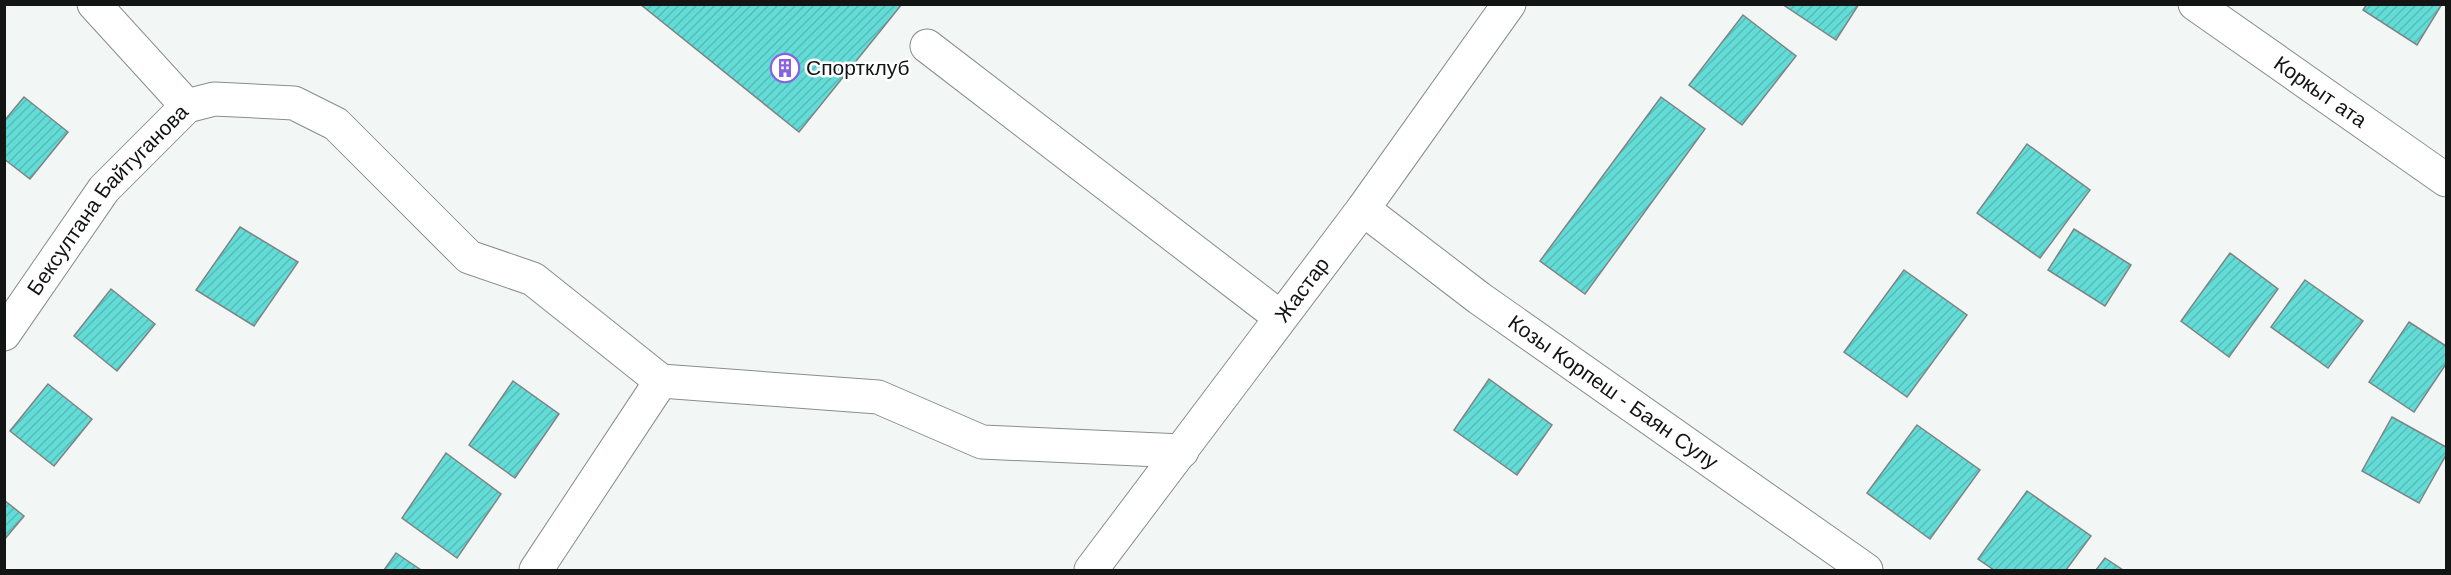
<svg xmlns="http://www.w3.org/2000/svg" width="2451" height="575" font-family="Arial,sans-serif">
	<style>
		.building { fill: url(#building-hatch); stroke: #7f8383; stroke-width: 1.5 }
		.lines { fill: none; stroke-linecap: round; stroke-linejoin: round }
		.minor-casing { stroke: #898d8b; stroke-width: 35 }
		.minor { stroke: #fff; stroke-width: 33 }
		.labels { text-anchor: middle; stroke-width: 5; stroke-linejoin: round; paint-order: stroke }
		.poi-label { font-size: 21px; fill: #131514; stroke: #fff; text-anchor: start }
		.street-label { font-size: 21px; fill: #131514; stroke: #fff }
	</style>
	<defs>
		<pattern id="building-hatch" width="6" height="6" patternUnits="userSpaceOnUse" patternTransform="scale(1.5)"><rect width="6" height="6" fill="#63dcd7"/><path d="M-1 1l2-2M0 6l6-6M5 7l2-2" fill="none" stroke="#55bcb8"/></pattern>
	</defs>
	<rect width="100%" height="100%" fill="#f2f7f5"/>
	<g class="building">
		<polygon points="640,4 902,4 799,132"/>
		<polygon points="1782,4 1859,4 1836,40"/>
		<polygon points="2367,4 2442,4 2417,45 2363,10"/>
		<polygon points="1743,15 1796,56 1742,125 1689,85"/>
		<polygon points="24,97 68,132 30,179 4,159 4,121"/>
		<polygon points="1661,97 1705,129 1585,294 1540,261"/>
		<polygon points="2027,144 2090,190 2040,258 1977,213"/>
		<polygon points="240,227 298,262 254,326 196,290"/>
		<polygon points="2074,229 2131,265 2105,306 2048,270"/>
		<polygon points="2230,253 2278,289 2229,357 2181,321"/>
		<polygon points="1904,270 1967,315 1907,397 1844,352"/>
		<polygon points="2305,280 2363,321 2328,368 2271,327"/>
		<polygon points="111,289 155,324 117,371 74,336"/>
		<polygon points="2409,322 2446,346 2446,364 2414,412 2369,382"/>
		<polygon points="1489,379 1552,425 1517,475 1454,430"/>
		<polygon points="513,381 559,414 515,478 469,445"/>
		<polygon points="48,384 92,419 54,466 10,431"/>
		<polygon points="2392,417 2446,447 2446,455 2419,503 2362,471"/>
		<polygon points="1917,425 1980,470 1930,539 1867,493"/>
		<polygon points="446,453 501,494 457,558 402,518"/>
		<polygon points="2027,491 2091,536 2066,570 1994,570 1978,559"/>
		<polygon points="4,500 24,516 4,540"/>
		<polygon points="396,553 421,570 384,570"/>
		<polygon points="2105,558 2123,570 2096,570"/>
	</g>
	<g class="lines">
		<g class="minor-casing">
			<g id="minor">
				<polyline points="94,4 187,106"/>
				<path id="s1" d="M2195 4 2446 180"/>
				<polyline points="927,46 1280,317"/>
				<path id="s2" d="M1363 209 1479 298 1866 570"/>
				<path id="s3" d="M4 334 104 189 187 106 214 99 294 103 336 124 469 257 533 279 661 381"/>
				<polyline points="661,381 878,397 982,442 1182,451"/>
				<polyline points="536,570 661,381"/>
				<path id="s4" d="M1091 570 1363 209 1509 4"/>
			</g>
		</g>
		<use href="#minor" class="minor"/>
	</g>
	<defs>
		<g id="building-ring" transform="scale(1.5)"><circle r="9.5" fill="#fff" stroke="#8664df" stroke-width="1.5"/><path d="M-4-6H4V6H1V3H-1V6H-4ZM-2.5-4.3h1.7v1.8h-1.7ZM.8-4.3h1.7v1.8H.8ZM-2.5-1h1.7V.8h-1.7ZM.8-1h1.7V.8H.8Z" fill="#8664df"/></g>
	</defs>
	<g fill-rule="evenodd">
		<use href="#building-ring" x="785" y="68"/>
	</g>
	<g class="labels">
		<g class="poi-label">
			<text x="806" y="75">Спортклуб</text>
		</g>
		<g class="street-label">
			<text dy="7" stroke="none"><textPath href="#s1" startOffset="153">Коркыт ата</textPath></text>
			<text dy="7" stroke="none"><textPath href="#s3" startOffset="170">Бексултана Байтуганова</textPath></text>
			<text dy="7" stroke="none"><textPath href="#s4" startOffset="351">Жастар</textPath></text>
			<text dy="7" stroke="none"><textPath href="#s2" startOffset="310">Козы Корпеш - Баян Сулу</textPath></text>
		</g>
	</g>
	<rect width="2451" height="575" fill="none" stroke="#131514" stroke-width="12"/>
</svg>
